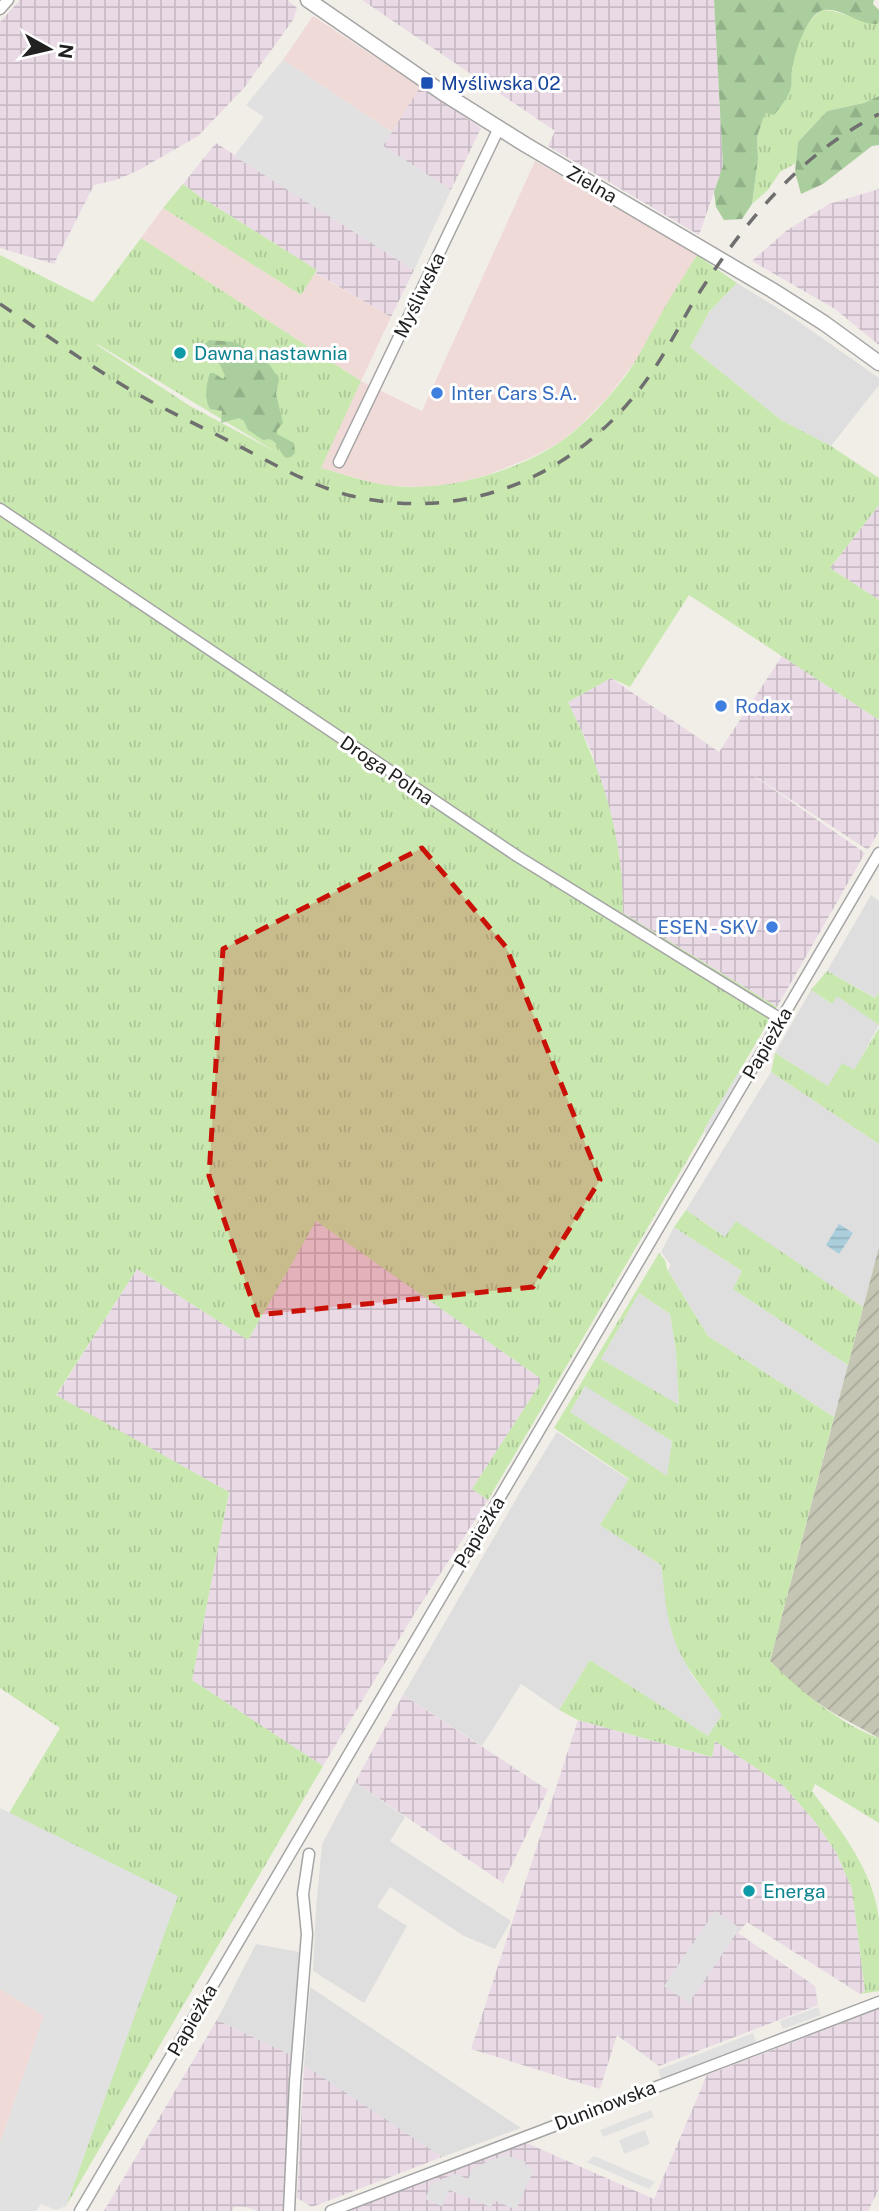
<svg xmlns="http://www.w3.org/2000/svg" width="879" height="2211" font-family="'Public Sans',sans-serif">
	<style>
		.residential { fill: #dfdede }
		.commercial { fill: #f0dad8 }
		.industrial { fill: url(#industrial-grid) }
		.construction { fill: url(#construction-furrows) }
		.grass { fill: url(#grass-tufts); fill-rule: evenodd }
		.forest { fill: url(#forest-firs) }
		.parking { fill: #e1e1e1 }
		.water { fill: url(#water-rules) }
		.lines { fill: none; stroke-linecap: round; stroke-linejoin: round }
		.minor-casing { stroke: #a5a5a5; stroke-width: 13 }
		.tertiary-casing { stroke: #a5a5a5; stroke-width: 17 }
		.minor { stroke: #fff; stroke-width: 10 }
		.tertiary { stroke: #fff; stroke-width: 14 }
		.rail { stroke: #6f6f6f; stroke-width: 3.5; stroke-dasharray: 14 14; stroke-linecap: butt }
		.marked { fill: #ca1107; fill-opacity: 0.2; stroke: #ca1107; stroke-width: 5; stroke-dasharray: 14 9; stroke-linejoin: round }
		.transit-dot { fill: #1a4fb4; stroke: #fff; stroke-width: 2.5 }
		.culture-dot { fill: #0f9aa8; stroke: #fff; stroke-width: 2.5 }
		.shop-dot { fill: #3f7fe0; stroke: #fff; stroke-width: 2.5 }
		.labels { text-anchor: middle; stroke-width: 6; stroke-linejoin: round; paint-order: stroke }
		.transit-label { font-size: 19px; fill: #164399; stroke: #fff; text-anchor: start }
		.street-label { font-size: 19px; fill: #212121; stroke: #fff }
		.culture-label { font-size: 19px; fill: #0d838f; stroke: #fff; text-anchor: start }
		.shop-label { font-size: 19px; fill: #366cbe; stroke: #fff; text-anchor: start }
	</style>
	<defs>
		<pattern id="industrial-grid" width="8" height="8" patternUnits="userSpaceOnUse" patternTransform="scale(1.75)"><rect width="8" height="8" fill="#e9dae6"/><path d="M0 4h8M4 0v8" fill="none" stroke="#c8bbc5"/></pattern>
		<pattern id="construction-furrows" width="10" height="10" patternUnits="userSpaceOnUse" patternTransform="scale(1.75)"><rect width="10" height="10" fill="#c4c5b3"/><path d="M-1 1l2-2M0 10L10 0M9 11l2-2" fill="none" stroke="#a8a99a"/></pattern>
		<pattern id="grass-tufts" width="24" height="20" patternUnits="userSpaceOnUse" patternTransform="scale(1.75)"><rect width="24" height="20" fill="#c9e8b0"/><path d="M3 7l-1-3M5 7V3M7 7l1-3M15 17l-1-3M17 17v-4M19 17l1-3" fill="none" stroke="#acc797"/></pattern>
		<pattern id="forest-firs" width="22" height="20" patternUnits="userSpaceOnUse" patternTransform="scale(1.75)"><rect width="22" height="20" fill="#aace9e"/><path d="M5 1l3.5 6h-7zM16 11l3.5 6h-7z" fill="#92b188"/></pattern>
		<pattern id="water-rules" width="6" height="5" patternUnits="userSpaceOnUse" patternTransform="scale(1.75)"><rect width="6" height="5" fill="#aacedc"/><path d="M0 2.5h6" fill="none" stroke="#92b1bc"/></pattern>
	</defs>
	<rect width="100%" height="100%" fill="#f1eee8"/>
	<g class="residential">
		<polygon points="737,283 792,317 879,378 879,385 831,446 781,420 690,347 709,312"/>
		<polygon points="871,895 879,901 879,993 876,998 827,971"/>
		<polygon points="811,990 831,1004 837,995 879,1025 854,1071 828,1086 775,1053"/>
		<polygon points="771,1072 879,1144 879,1247 863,1307 736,1222 726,1237 686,1210"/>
		<polygon points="674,1227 742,1271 733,1289 848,1365 834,1417 708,1336 668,1270 671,1265 661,1252"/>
		<polygon points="639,1293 670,1314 676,1351 679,1406 601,1359"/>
		<polygon points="586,1385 672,1441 667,1477 570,1412"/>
		<polygon points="557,1432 629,1480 600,1525 661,1565 670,1625 691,1674 723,1715 708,1736 590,1660 559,1710 521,1684 482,1746 403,1695 523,1487"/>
		<polygon points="355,1782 405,1817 390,1841 511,1921 495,1949 464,1936 390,1887 377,1907 407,1926 364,2003 313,1971 316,1909 322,1844"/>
		<polygon points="256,1944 299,1952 293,2056 217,2020"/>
		<polygon points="310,1987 521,2128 442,2157 304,2066"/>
	</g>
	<g class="commercial">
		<polygon points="313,16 420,87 392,132 283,60"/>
		<polygon points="535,161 697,255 637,359 608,397 582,424 559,443 530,458 487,475 453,484 424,487 385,486 320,468 361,381 141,238 163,208 301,295 315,273 391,317 361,381 422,411"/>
		<polygon points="0,1989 44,2016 0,2143"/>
	</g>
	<g class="industrial">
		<polygon points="20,0 288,0 297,8 293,20 244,88 198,136 137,171 116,180 94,185 54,264 0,248 0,22"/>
		<polygon points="362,0 714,0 723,166 699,235 548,146 555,131"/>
		<polygon points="420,87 481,128 451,190 383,146"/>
		<polygon points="216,143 414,270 391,317 316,273 317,270 202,198 183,184"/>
		<polygon points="879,189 879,345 835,309 752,261 786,231 829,204"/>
		<polygon points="879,505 879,600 830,568"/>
		<polygon points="782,656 879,720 879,831 868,850 744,769 865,853 777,1007 623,913 623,899 593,755 568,702 611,678 719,752"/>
		<polygon points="316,1220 540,1378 540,1384 472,1489 488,1500 413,1616 323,1766 192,1680 229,1492 56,1396 137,1269 248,1340"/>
		<polygon points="403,1695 548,1790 503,1883 355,1782"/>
		<polygon points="578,1720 711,1757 715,1741 784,1786 816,1823 836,1852 852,1889 865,1991 860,1994 747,1922 738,1933 815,1986 818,2005 659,2066 617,2035 600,2089 471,2049"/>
		<polygon points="879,2009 879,2189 868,2211 346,2211 522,2141 654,2199 707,2075"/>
		<polygon points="217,2020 293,2056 283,2211 258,2211 246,2207 234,2207 232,2211 104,2211"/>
		<polygon points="304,2066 312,2070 442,2157 312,2207 297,2198"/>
	</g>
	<polygon class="construction" points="879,1247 879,1738 835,1714 800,1691 770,1661"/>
	<g class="grass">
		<path d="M822 10 833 11 877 24 879 22V96L864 103 827 111 798 142 796 163 780 172 768 190 752 204 758 159 757 137 765 113 791 86C791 61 800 24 822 10Z"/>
		<polygon points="183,184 202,198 317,270 301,295 163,208"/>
		<path d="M141 238 361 381 321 468C343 474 365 482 388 485 441 494 516 472 560 442 586 424 608 399 627 374 640 355 650 334 661 314 672 294 685 274 697 255L737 283 709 312 690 347 781 420 831 446 879 478V505L830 568 879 600V720L689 595 630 687 611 678 568 702C602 774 623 831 623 913L777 1007 488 1500 472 1489 540 1384V1378L316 1221 248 1340 137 1269 56 1395 229 1492 192 1680 323 1766 66 2206 177 1896 9 1813 60 1728 0 1688V255L93 302ZM97 345V344L276 452 190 406Z"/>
		<polygon points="827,971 875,998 879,993 879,1025 837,996 832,1004 811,990"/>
		<polygon points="879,1028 879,1144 771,1072 775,1053 828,1086 842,1063 854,1070"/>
		<polygon points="686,1210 725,1237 736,1221 863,1307 848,1365 733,1289 742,1271 674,1227"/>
		<path d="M659 1253 665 1260 667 1269 708 1336 834 1417 770 1661C798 1689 841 1725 879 1738V1823L815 1784 812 1791C840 1829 874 1871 879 1920 879 1943 879 1968 879 1991L860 1994 865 1991 852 1889 836 1852 816 1823 784 1786 715 1741 712 1757 578 1720 559 1710 590 1660 708 1736 722 1715C702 1686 678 1661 670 1625 665 1606 664 1585 661 1565L600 1525 629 1479 554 1428ZM639 1293 670 1314 676 1351 679 1405 601 1359ZM585 1386 672 1441 667 1476 570 1412Z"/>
	</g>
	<g class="forest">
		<path d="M714 0H874L873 4 879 10V22L877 24C858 25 843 8 824 10 807 12 794 55 792 70 791 76 792 82 791 87 789 97 780 107 774 115L765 113 757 137 758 159 752 204 742 219 724 220 716 207 714 192 723 166Z"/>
		<polygon points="879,96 879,145 872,146 823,184 801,194 795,172 798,142 827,111 864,103"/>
		<path d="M209 340 235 342 243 346 253 358 269 364 279 379 276 394 283 423 277 430V434L294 443 295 453 291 457 286 458C278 452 281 445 270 439L263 440 248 430 244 421 239 418 221 423 222 411 210 409C204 399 206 385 210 373H214L223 379 225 376 216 356 202 347Z"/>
	</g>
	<g class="parking">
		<polygon points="283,60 392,132 383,146 451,190 414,270 234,156 264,117 246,105"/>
		<polygon points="749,1062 706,1135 704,1129 740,1070"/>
		<polygon points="0,1808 178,1896 66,2206 56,2210 41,2204 36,2211 0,2211 0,2143 44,2016 0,1989"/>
		<polygon points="715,1911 740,1928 689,2003 664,1986"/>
		<polygon points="818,2007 821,2015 783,2029 780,2021"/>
		<polygon points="753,2033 756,2042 661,2078 658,2070"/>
		<polygon points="651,2110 654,2117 603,2137 600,2130"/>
		<polygon points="645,2130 650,2144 624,2154 619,2140"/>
		<polygon points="505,2155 526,2162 525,2165 531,2167 533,2171 516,2210 494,2200 491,2207 449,2190 442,2206 425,2199 432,2183 455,2174 468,2179 474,2167"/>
		<polygon points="594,2156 655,2182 649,2189 587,2162"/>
	</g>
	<polygon class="water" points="839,1224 853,1233 839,1254 826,1245"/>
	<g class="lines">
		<g class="minor-casing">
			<g id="minor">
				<polyline points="0,9 8,0"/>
				<polyline points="339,462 499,128"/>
				<polyline points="0,509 517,856 781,1019"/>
				<polyline points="80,2211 879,853"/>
				<polyline points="289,2211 295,2082 307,1934 303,1894 309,1854"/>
				<polyline points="331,2211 879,2002"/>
			</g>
		</g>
		<g class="tertiary-casing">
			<polyline id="tertiary" points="308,0 443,93 526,145 772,290 824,323 879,363"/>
		</g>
		<use href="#minor" class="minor"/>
		<use href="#tertiary" class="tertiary"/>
		<path class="rail" d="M0 304C44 333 88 365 134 392 167 411 202 427 237 445 274 464 311 486 352 496 474 525 590 469 656 366 669 346 680 325 692 304 741 227 796 156 879 114"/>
	</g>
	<path class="marked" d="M422 848 506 947 600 1180 533 1287 257 1315 209 1176 223 949Z"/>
	<rect class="transit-dot" x="420" y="76" width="14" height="14" rx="3.5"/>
	<g class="culture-dot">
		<circle cx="180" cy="353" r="7"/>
		<circle cx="749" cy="1891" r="7"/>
	</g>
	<g class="shop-dot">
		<circle cx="437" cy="393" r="7"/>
		<circle cx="721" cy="706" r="7"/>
		<circle cx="772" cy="927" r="7"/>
	</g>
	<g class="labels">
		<g class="transit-label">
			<text x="441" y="90">Myśliwska 02</text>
		</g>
		<g class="street-label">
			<text transform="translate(592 184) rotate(30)" y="7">Zielna</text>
			<text transform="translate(419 295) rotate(-64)" y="7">Myśliwska</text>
			<text transform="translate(387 770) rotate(34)" y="7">Droga Polna</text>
			<text transform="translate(767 1043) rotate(-60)" y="7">Papieżka</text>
			<text transform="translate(479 1532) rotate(-59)" y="7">Papieżka</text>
			<text transform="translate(192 2020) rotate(-60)" y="7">Papieżka</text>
			<text transform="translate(605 2105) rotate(-21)" y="7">Duninowska</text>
		</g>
		<g class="culture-label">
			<text x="194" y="360">Dawna nastawnia</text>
			<text x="763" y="1898">Energa</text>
		</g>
		<g class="shop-label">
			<text x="451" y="400">Inter Cars S.A.</text>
			<text x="735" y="713">Rodax</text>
			<text x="758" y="934" text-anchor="end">ESEN - SKV</text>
		</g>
	</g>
	<g transform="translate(49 49) rotate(98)" stroke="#ffffff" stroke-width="5" paint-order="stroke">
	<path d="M0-5L12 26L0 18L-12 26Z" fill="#212121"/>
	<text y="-10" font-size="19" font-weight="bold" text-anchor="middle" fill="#212121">N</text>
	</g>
</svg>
